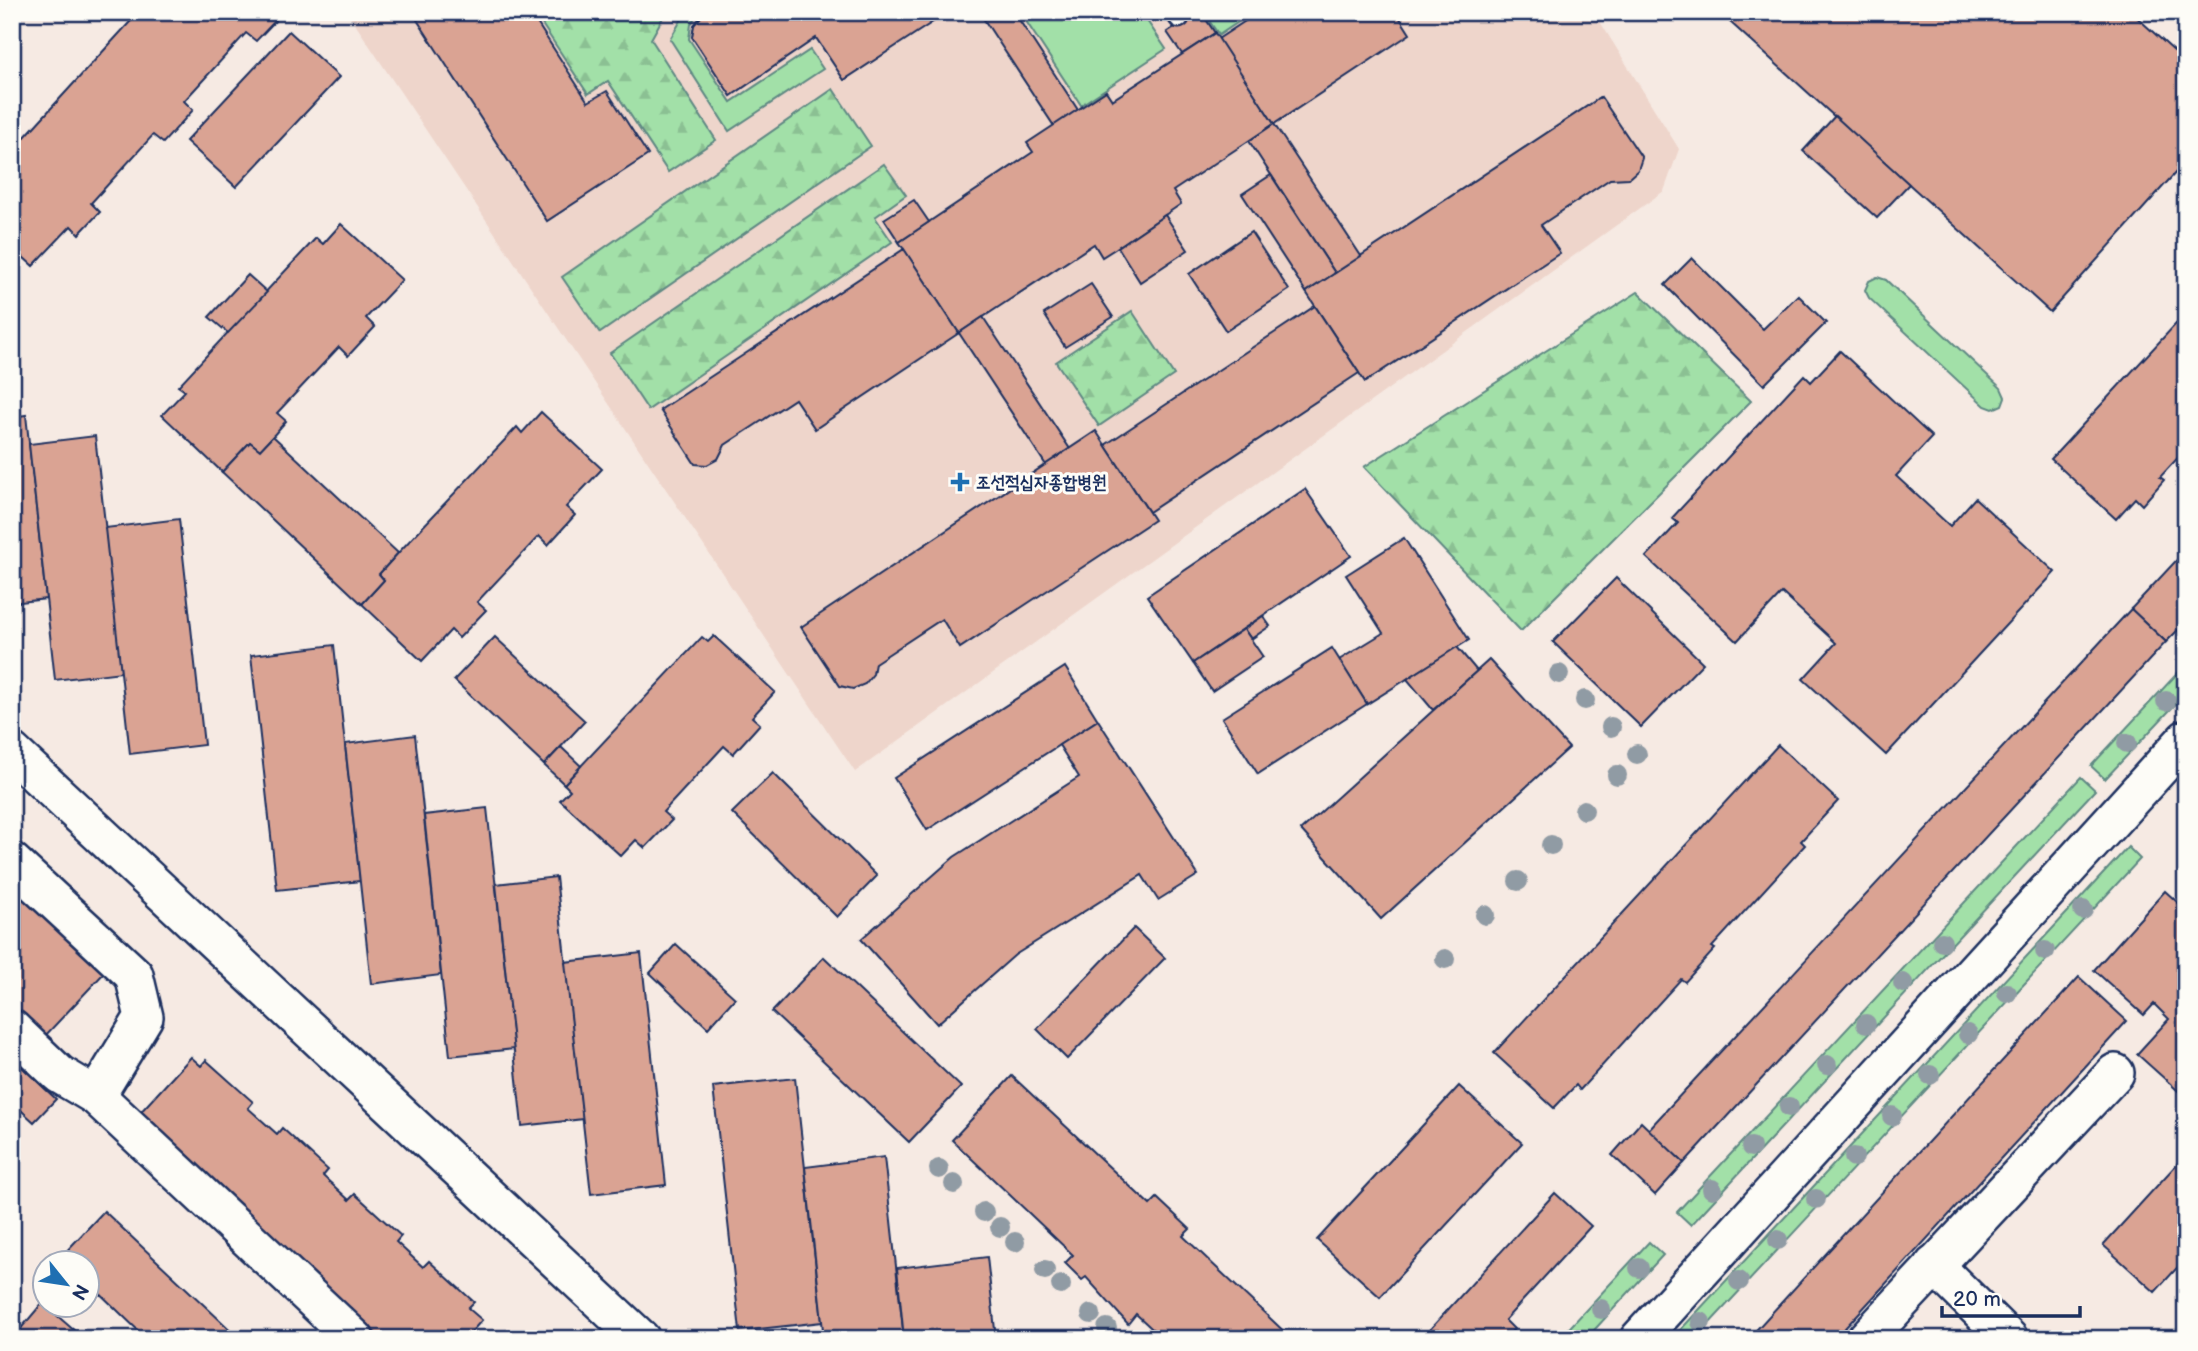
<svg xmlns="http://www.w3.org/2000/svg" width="2198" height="1351" font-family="'Balsamiq Sans','Poor Story',sans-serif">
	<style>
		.built { fill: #eed5cb }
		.grass { fill: #a2e0a8; stroke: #5e8883; stroke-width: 2 }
		.forest { fill: url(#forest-firs); stroke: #5e8883; stroke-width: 2 }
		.building { fill: #daa393; stroke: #1b2f5e; stroke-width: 2 }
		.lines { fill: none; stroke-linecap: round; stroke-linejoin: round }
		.service-casing { stroke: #1b2f5e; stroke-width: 23 }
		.minor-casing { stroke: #1b2f5e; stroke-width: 42 }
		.service { stroke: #fdfcf7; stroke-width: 18 }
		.minor { stroke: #fdfcf7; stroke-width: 37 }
		.tree { fill: #909ba4 }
		.poi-dot { fill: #1f6fb2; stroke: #fdfcf7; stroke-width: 2.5 }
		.labels { text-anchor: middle; stroke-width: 6; stroke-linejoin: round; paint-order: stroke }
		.poi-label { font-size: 18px; font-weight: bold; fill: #1b2f5e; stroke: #fdfcf7; text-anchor: start }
	</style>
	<defs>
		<pattern id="forest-firs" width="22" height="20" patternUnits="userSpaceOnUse" patternTransform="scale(1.75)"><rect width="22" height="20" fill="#a2e0a8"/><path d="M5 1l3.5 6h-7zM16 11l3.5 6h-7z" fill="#8bc093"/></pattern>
	</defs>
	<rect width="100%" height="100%" fill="#f6eae3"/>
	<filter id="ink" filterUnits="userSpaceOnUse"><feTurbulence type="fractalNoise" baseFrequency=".0143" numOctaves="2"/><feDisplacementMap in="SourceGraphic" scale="14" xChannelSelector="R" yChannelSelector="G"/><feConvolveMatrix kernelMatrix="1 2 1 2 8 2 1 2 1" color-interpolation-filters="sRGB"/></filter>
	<g filter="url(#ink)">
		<polygon class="built" points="347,12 1594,12 1679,149 1664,191 855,772"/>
		<g class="grass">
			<polygon points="686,12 698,12 691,24 689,39 731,102 810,50 823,69 729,131 670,39"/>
			<polygon points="1020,12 1141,12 1166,49 1081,105"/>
			<polygon points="1203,12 1253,12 1219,35"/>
			<polygon points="1877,277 1886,280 2001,388 2005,397 2002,405 1993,409 1985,406 1869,298 1865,290 1869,281"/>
			<polygon points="2186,664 2186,693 2105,779 2091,766"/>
			<polygon points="2081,777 2095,790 1691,1225 1677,1212"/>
			<polygon points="2128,847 2140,859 1695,1339 1672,1339"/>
			<polygon points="1649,1242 1663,1255 1586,1339 1559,1339"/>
		</g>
		<g class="forest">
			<polygon points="534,12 666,12 651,39 716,140 668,172 608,81 588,94"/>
			<polygon points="833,89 871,146 600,333 562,277"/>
			<polygon points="884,164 906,195 875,217 892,242 648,410 610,353"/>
			<polygon points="1638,292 1751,401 1521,631 1364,467"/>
			<polygon points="1132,311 1174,375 1099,426 1056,362"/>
		</g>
		<g class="building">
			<polygon points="139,12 267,12 276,20 256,41 246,33 184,101 193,110 163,143 153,135 91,203 100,212 79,234 71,226 33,266 12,247 12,151"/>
			<polygon points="412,12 530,12 588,102 607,91 648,155 547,221"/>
			<polygon points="705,12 931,12 936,20 844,80 816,38 731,96 692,37 694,25"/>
			<polygon points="979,12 1014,12 1078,110 1054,126"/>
			<polygon points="1198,12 1201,12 1215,33 1182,54 1167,32"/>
			<polygon points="1259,12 1396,12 1410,34 1274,124 1218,39"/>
			<polygon points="1719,12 2131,12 2186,62 2186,161 2050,312"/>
			<polygon points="289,31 339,77 236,187 186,141"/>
			<polygon points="1215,33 1274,124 1173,191 1181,204 1118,247 1102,257 1094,244 959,333 899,242 1033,152 1027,143 1106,91 1112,100"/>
			<polygon points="1601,97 1642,158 1638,170 1629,178 1610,179 1541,225 1560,253 1365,382 1306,292"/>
			<polygon points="1835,116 1909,184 1877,218 1803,151"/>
			<polygon points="1274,124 1361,256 1335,273 1249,141"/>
			<polygon points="1271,175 1335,273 1306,292 1242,194"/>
			<polygon points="914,200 929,222 899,242 884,219"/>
			<polygon points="1165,215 1188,250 1140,282 1118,247"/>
			<polygon points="341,224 402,280 366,318 375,327 348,356 339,347 277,413 286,421 273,436 260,450 250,442 222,472 162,415 185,391 178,386 316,238 323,244"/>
			<polygon points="1251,232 1289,290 1226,331 1189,274"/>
			<polygon points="904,249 959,333 815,429 795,399 725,445 718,459 707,465 695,464 660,410"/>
			<polygon points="1692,258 1763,329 1798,295 1826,323 1764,385 1665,285"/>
			<polygon points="248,275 267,292 228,333 209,317"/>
			<polygon points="1091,284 1113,317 1065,347 1044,314"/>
			<polygon points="1315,306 1359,373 1149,512 1105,445"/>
			<polygon points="2186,313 2186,449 2160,477 2164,480 2142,505 2135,498 2116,519 2051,459"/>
			<polygon points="983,317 1070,449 1046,465 959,333"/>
			<polygon points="1840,351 1932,437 1896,476 1950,526 1975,498 2055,572 1886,755 1803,679 1836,643 1782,593 1737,641 1646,557 1678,523 1672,518 1804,375 1811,382"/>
			<polygon points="541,412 602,469 566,507 575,515 548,545 539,536 477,602 486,610 459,638 451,630 422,661 362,604 384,580 379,574 398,553 517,427 522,433"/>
			<polygon points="26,415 46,599 12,603 12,417"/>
			<polygon points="1096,431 1154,520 960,648 942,619 875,663 873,674 865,684 853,689 840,686 801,627"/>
			<polygon points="95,436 122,672 55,680 29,444"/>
			<polygon points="273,436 398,553 379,574 384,580 362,604 222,472 250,442 260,450"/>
			<polygon points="1305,489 1351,556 1193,663 1147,596"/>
			<polygon points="179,519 204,745 130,754 105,528"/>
			<polygon points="1404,538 1469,640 1367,704 1339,660 1383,633 1346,575"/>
			<polygon points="2186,550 2186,622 2166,642 2131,609"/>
			<polygon points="1616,578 1703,663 1641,727 1553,642"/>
			<polygon points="2131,609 2166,642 1684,1163 1648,1130"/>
			<polygon points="1263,616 1270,626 1251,639 1244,629"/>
			<polygon points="1244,629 1263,657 1212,691 1193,663"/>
			<polygon points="714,636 775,692 752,717 760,724 733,754 724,746 663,812 672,820 645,848 636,840 621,856 560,800 570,790 564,784 702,637 708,642"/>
			<polygon points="495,637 585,721 544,765 454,680"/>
			<polygon points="334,645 360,881 277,890 251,655"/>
			<polygon points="1457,647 1477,671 1433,710 1407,679"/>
			<polygon points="1332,648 1367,704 1258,774 1222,718"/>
			<polygon points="1489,660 1569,748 1381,919 1301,830"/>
			<polygon points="1065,667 1098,720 927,830 894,778"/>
			<polygon points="1098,720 1198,875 1158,900 1142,875 1015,955 937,1024 861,939 954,857 1079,777 1059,745"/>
			<polygon points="415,735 441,975 371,984 345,744"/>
			<polygon points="1778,745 1838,801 1801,841 1805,845 1712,947 1715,949 1685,982 1681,979 1580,1090 1576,1085 1554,1108 1494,1053"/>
			<polygon points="561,747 581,766 564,784 544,765"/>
			<polygon points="773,773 877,876 837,917 732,813"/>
			<polygon points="487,808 514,1049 450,1056 424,815"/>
			<polygon points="12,877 98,957 93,962 104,973 45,1036 12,1014"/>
			<polygon points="556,877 583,1119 522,1126 496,884"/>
			<polygon points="2165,891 2186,910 2186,1098 2137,1054 2169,1019 2154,1004 2144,1015 2094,970"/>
			<polygon points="1134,928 1165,958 1067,1059 1037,1029"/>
			<polygon points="676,944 735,998 708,1028 650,973"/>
			<polygon points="641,953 666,1185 591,1194 565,962"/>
			<polygon points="824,957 961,1087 909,1142 772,1012"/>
			<polygon points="2079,977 2127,1021 1835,1339 1748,1339"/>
			<polygon points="191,1057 201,1066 206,1060 253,1102 248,1108 277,1134 282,1128 328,1170 323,1176 349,1200 355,1194 401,1236 396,1242 423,1267 429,1261 474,1302 468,1308 482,1320 465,1339 382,1339 137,1116"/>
			<polygon points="12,1058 56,1099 34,1122 12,1102"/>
			<polygon points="1012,1076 1150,1205 1157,1198 1190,1229 1183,1236 1292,1339 1163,1339 1136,1314 1128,1324 1086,1277 1082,1280 1065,1263 1073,1255 952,1140"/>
			<polygon points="795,1078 822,1322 740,1331 713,1087"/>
			<polygon points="1459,1086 1522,1143 1380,1297 1317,1240"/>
			<polygon points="1641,1122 1684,1163 1655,1195 1612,1155"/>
			<polygon points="2186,1154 2186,1258 2155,1292 2103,1245"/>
			<polygon points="884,1157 904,1339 824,1339 805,1167"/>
			<polygon points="1555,1193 1591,1226 1505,1320 1514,1329 1505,1339 1421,1339"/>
			<polygon points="104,1211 240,1339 147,1339 88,1282 88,1264 68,1264 61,1257"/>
			<polygon points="987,1257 996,1339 904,1339 897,1268"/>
			<polygon points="44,1301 46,1306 84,1339 12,1339"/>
			<polygon points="1087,1333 1088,1339 1033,1339"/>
		</g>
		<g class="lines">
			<g class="service-casing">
				<polyline id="service" points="1175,12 1179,18"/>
			</g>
			<g class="minor-casing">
				<g id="minor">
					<polyline points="12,752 641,1339"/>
					<polyline points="12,862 134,975 144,1017 96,1096"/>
					<polyline points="12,1029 59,1074 96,1096 355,1339"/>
					<polyline points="1934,1265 2009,1339"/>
					<polyline points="1639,1339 2186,739"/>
					<polyline points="1866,1339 2115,1073"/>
				</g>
			</g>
			<use href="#service" class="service"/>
			<use href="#minor" class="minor"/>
		</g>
		<g class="tree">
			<circle cx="1559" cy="674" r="10"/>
			<circle cx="1585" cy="700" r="10"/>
			<circle cx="2166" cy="701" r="10"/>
			<circle cx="1611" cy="727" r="10"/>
			<circle cx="2127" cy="743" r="10"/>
			<circle cx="1637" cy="754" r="10"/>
			<circle cx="1617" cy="775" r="10"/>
			<circle cx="1584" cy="810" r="10"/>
			<circle cx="1551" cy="845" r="10"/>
			<circle cx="1518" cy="881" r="10"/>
			<circle cx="2083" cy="910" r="10"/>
			<circle cx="1485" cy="915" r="10"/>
			<circle cx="1942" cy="942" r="10"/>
			<circle cx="2045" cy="951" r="10"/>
			<circle cx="1445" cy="959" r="10"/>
			<circle cx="1903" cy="983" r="10"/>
			<circle cx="2007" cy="993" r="10"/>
			<circle cx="1866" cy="1024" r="10"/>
			<circle cx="1968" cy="1034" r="10"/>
			<circle cx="1827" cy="1065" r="10"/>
			<circle cx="1930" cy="1075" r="10"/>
			<circle cx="1789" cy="1107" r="10"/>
			<circle cx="1892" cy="1116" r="10"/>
			<circle cx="1751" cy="1147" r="10"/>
			<circle cx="1854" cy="1157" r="10"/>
			<circle cx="939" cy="1169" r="10"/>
			<circle cx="954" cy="1184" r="10"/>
			<circle cx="1712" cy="1189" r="10"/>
			<circle cx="1816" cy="1199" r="10"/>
			<circle cx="984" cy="1212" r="10"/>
			<circle cx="1000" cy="1227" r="10"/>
			<circle cx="1778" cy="1240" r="10"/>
			<circle cx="1015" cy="1242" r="10"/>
			<circle cx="1639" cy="1268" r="10"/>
			<circle cx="1045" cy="1270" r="10"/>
			<circle cx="1739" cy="1281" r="10"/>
			<circle cx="1061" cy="1285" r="10"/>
			<circle cx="1601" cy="1309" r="10"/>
			<circle cx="1091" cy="1314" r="10"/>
			<circle cx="1701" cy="1322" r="10"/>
			<circle cx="1107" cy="1328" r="10"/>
		</g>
	</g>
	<path class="poi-dot" d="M956.5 471.5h7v7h7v7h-7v7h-7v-7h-7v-7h7z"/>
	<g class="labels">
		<g class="poi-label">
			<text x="976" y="488">조선적십자종합병원</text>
		</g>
	</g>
	<rect width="2198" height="1351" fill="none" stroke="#fdfcf7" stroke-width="42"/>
	<rect x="21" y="21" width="2156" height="1309" fill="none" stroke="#1b2f5e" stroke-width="2.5" filter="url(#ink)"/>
	<g transform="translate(66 1284) rotate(120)"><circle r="33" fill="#fdfcf7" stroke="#a3aaba" stroke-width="2"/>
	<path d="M0-5L12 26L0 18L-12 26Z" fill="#1f6fb2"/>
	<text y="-10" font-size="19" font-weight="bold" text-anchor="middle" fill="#1b2f5e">N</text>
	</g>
	<path d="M1942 1306v10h138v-10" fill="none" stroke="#1b2f5e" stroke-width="3.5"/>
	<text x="1953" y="1306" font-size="21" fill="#1b2f5e" stroke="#fdfcf7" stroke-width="5" paint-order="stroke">20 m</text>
</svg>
